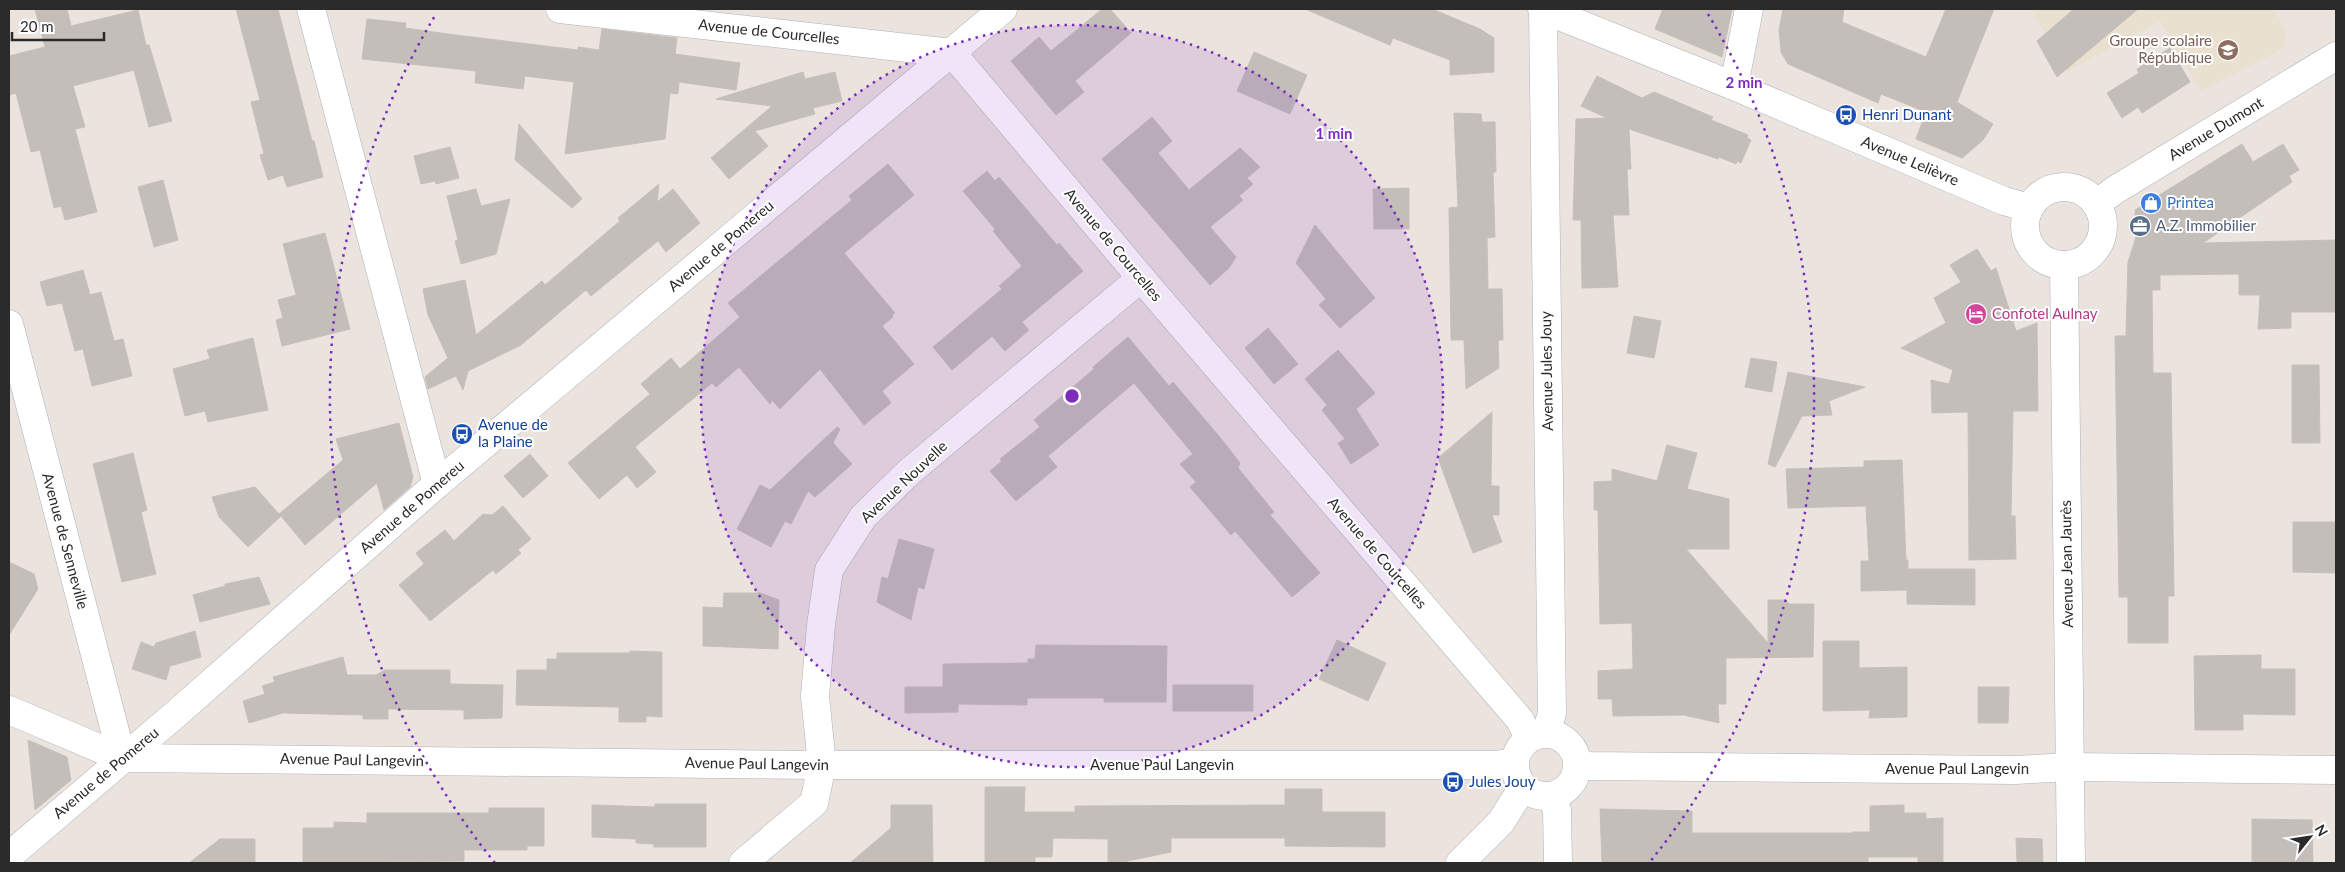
<svg xmlns="http://www.w3.org/2000/svg" width="2345" height="872" font-family="Lato,sans-serif">
	<style>
		.education { fill: #eae0cf }
		.building { fill: #c3beba; stroke: #c6c0b8 }
		.lines { fill: none; stroke-linecap: round; stroke-linejoin: round }
		.minor-casing { stroke: #aeb0b9; stroke-width: 29 }
		.minor { stroke: #fff; stroke-width: 28 }
		.ring { fill: none; stroke: #7b2cbf; stroke-width: 2.5; stroke-dasharray: 2.5 5 }
		.labels { text-anchor: middle; stroke-width: 4; stroke-linejoin: round; paint-order: stroke }
		.street-label { font-size: 15px; fill: #2a2a2a; stroke: #fff }
		.education-label { font-size: 15px; fill: #785e54; stroke: #fff; text-anchor: end }
		.transit-label { font-size: 15px; fill: #164399; stroke: #fff; text-anchor: start }
		.shop-label { font-size: 15px; fill: #366cbe; stroke: #fff; text-anchor: start }
		.service-label { font-size: 15px; fill: #4e5e75; stroke: #fff; text-anchor: start }
		.hotel-label { font-size: 15px; fill: #b23c85; stroke: #fff; text-anchor: start }
		.centre { fill: #7b2cbf; stroke: #fff; stroke-width: 2.5 }
		.ring-label { font-size: 15px; text-anchor: middle; font-weight: bold; fill: #7b2cbf; stroke: #fff; stroke-width: 4; stroke-linejoin: round; paint-order: stroke }
	</style>
	<rect width="100%" height="100%" fill="#ebe4de"/>
	<polygon class="education" points="2031,9 2273,9 2286,30 2284,46 2273,54 2201,91 2160,21 2067,72"/>
	<g class="building">
		<polygon points="35,9 67,9 71,26 138,10 146,45 149,45 172,121 149,127 134,70 73,86 85,127 75,129 97,212 65,220 61,206 54,208 40,150 31,152 16,93 9,95 9,56 45,47"/>
		<polygon points="236,9 278,9 312,141 314,141 323,177 287,187 283,175 268,180 260,155 264,154 251,102 260,100"/>
		<polygon points="1102,9 1110,9 1131,33 1075,81 1084,92 1056,115 1011,61 1039,37 1051,51"/>
		<polygon points="1305,9 1432,9 1480,29 1494,38 1494,72 1450,75 1450,60 1393,38 1390,45"/>
		<polygon points="1663,9 1732,9 1722,57 1655,29"/>
		<polygon points="1783,9 1844,9 1842,22 1926,57 1946,9 1994,9 1957,102 1993,124 1983,140 1962,158 1916,139 1926,112 1881,94 1878,103 1788,64 1781,52 1779,30"/>
		<polygon points="2074,9 2138,9 2057,77 2037,41"/>
		<polygon points="367,19 406,23 405,28 448,34 578,50 578,47 599,50 602,29 677,38 675,54 740,63 736,90 679,82 678,94 670,93 665,139 565,154 574,82 525,76 523,89 475,83 476,71 362,59"/>
		<polygon points="2170,48 2190,82 2142,113 2138,107 2122,118 2107,93 2139,73 2137,69"/>
		<polygon points="1254,52 1307,75 1290,114 1237,91"/>
		<polygon points="803,72 805,79 835,72 842,101 813,108 815,114 755,131 768,146 729,179 711,158 772,106 716,99"/>
		<polygon points="1597,76 1642,98 1654,92 1713,117 1711,120 1748,135 1747,138 1751,140 1741,163 1737,161 1736,164 1719,157 1718,159 1629,129 1631,169 1627,169 1629,215 1613,215 1618,287 1582,288 1581,220 1573,220 1576,119 1607,118 1581,106"/>
		<polygon points="1454,113 1481,114 1482,122 1495,122 1496,172 1493,172 1495,237 1487,238 1488,289 1502,289 1503,340 1498,340 1499,368 1466,389 1464,340 1451,340 1449,208 1458,207"/>
		<polygon points="1152,117 1172,141 1158,153 1189,190 1240,148 1260,167 1247,178 1253,184 1239,196 1243,200 1210,227 1236,257 1229,268 1210,285 1102,159"/>
		<polygon points="519,124 582,199 572,208 515,160"/>
		<polygon points="2242,144 2253,162 2283,144 2299,170 2289,176 2292,182 2203,243 2336,240 2336,312 2291,312 2291,328 2258,329 2260,295 2239,295 2239,274 2160,275 2160,290 2152,290 2153,373 2171,373 2174,596 2168,596 2168,643 2128,643 2128,597 2119,597 2115,336 2126,336 2128,262 2136,237 2135,210"/>
		<polygon points="450,147 459,178 436,184 435,181 421,184 414,156"/>
		<polygon points="888,164 914,195 844,253 895,313 892,315 893,317 882,326 914,364 882,391 891,403 864,425 820,369 780,409 772,400 770,404 739,367 716,387 712,383 635,447 656,472 637,488 627,475 599,499 568,463 650,394 641,384 671,358 680,369 740,317 728,303 852,200 849,196"/>
		<polygon points="987,171 995,181 999,177 1057,245 1059,243 1083,271 1022,322 1029,330 1005,351 992,336 952,370 933,347 1002,289 999,286 1022,266 993,231 995,229 963,191"/>
		<polygon points="163,180 178,240 154,247 138,187"/>
		<polygon points="659,184 657,202 673,189 700,223 666,252 658,241 591,296 586,290 521,345 468,371 463,390 456,376 428,389 425,377 448,358 428,315 423,289 465,280 476,335 542,281 545,285 620,221 618,218"/>
		<polygon points="1409,188 1409,229 1374,229 1373,189"/>
		<polygon points="476,189 481,206 510,199 496,254 461,264 455,241 458,240 447,196"/>
		<polygon points="1315,225 1375,298 1340,328 1319,305 1326,299 1296,263"/>
		<polygon points="325,233 350,329 282,346 276,320 283,318 278,300 296,295 283,244"/>
		<polygon points="1977,249 1991,271 1996,268 2016,331 2037,323 2038,411 2013,411 2011,516 2015,516 2016,559 1969,560 1968,412 1932,413 1931,380 1949,384 1953,370 1901,348 1946,323 1934,298 1961,282 1950,265"/>
		<polygon points="83,270 90,295 101,292 114,341 123,339 132,376 92,386 83,349 75,351 62,303 47,306 40,282"/>
		<polygon points="1634,316 1661,321 1654,358 1627,353"/>
		<polygon points="1268,328 1298,364 1274,384 1245,348"/>
		<polygon points="1128,337 1169,386 1173,382 1223,441 1240,463 1238,468 1274,512 1270,515 1320,573 1292,597 1235,531 1231,535 1190,487 1196,482 1180,464 1193,454 1134,383 1048,456 1057,467 1016,501 990,471 1002,461 1000,459 1040,427 1034,420 1094,369 1093,367"/>
		<polygon points="253,338 268,410 208,422 205,411 185,416 173,369 210,359 207,350"/>
		<polygon points="1338,350 1375,393 1356,409 1379,445 1351,464 1338,443 1345,439 1322,410 1327,405 1305,379"/>
		<polygon points="1751,358 1777,362 1772,392 1745,387"/>
		<polygon points="2292,365 2319,365 2320,443 2292,443"/>
		<polygon points="1788,372 1865,387 1829,401 1832,415 1802,416 1775,467 1768,464"/>
		<polygon points="1492,412 1491,486 1499,486 1499,515 1492,515 1502,542 1473,553 1438,458"/>
		<polygon points="399,423 413,477 410,487 384,510 377,483 305,545 281,516 248,547 219,517 212,497 255,487 279,514 343,460 336,439"/>
		<polygon points="837,427 840,429 833,443 852,464 815,497 808,491 791,524 785,521 771,547 737,529 760,485 770,490"/>
		<polygon points="1667,445 1697,453 1687,489 1729,499 1729,549 1686,549 1768,643 1768,600 1786,600 1789,604 1814,604 1813,657 1726,658 1726,704 1718,704 1719,723 1684,715 1613,716 1612,699 1598,699 1598,671 1633,669 1632,623 1600,624 1598,510 1594,510 1594,482 1612,481 1612,469 1657,481"/>
		<polygon points="133,453 147,510 141,512 156,574 122,582 93,464"/>
		<polygon points="530,454 548,476 523,498 504,476"/>
		<polygon points="1902,460 1906,560 1908,560 1908,569 1975,569 1975,605 1907,604 1907,584 1907,590 1861,591 1861,561 1869,561 1866,506 1788,508 1786,469 1864,467 1864,461"/>
		<polygon points="503,506 531,539 518,550 521,553 496,574 493,570 430,621 399,585 424,564 416,553 445,530 454,541 483,514 492,515"/>
		<polygon points="2293,522 2336,522 2336,573 2293,572"/>
		<polygon points="899,539 934,549 924,589 918,587 911,620 877,602 882,577 888,579"/>
		<polygon points="9,562 34,574 38,589 9,635"/>
		<polygon points="259,577 270,604 200,622 193,595 225,586 225,584"/>
		<polygon points="724,593 760,593 779,600 778,649 703,646 703,607 723,608"/>
		<polygon points="195,631 201,657 170,666 166,680 132,669 141,642 154,647 156,643"/>
		<polygon points="1337,640 1386,663 1368,701 1319,679"/>
		<polygon points="1823,641 1859,641 1859,668 1907,667 1907,717 1869,718 1870,710 1823,711"/>
		<polygon points="1036,645 1167,646 1166,702 1104,702 1104,698 1027,698 1027,705 958,704 958,712 905,713 905,687 943,687 943,664 1028,663 1028,659 1035,659"/>
		<polygon points="630,651 662,652 662,717 646,716 646,722 619,722 619,707 516,705 517,670 547,670 547,659 557,659 557,653 630,653"/>
		<polygon points="2261,655 2261,669 2295,669 2295,715 2243,714 2243,730 2195,730 2194,656"/>
		<polygon points="343,657 347,675 376,675 385,670 450,670 450,684 503,685 502,718 464,719 464,710 388,709 388,719 363,719 363,715 283,713 249,723 243,701 265,694 262,686 275,682 273,677"/>
		<rect x="1173" y="685" width="80" height="26"/>
		<polygon points="1978,687 2009,687 2008,723 1978,723"/>
		<polygon points="28,740 67,757 71,780 35,810"/>
		<polygon points="985,787 1025,787 1024,812 1075,812 1075,806 1285,805 1285,789 1322,789 1322,812 1385,812 1385,847 1285,846 1285,838 1171,838 1171,852 1123,862 1108,862 1108,839 1053,838 1052,857 1035,857 1035,863 985,863"/>
		<polygon points="655,804 706,804 706,847 654,847 654,844 636,843 636,839 592,837 592,805 655,807"/>
		<polygon points="891,805 932,805 933,863 850,863 891,828"/>
		<polygon points="1904,805 1904,813 1926,813 1926,819 1943,818 1943,863 1918,863 1918,857 1868,857 1868,863 1602,863 1600,809 1692,811 1692,833 1853,833 1853,832 1870,832 1870,806"/>
		<polygon points="489,808 544,808 544,846 527,846 527,850 464,850 464,861 303,863 303,828 334,828 334,822 367,823 367,813 489,813"/>
		<polygon points="2252,819 2312,820 2313,863 2252,863"/>
		<polygon points="2016,838 2042,839 2043,863 2017,863"/>
		<polygon points="220,839 255,839 255,863 189,863"/>
	</g>
	<g class="lines">
		<g class="minor-casing">
			<g id="minor">
				<polyline points="311,9 437,484"/>
				<polyline points="560,9 952,53 1141,278 1520,720 1529,738"/>
				<polyline points="1542,9 1734,86 2004,201 2029,208"/>
				<polyline points="1543,9 1552,713 1546,733"/>
				<polyline points="1734,86 1749,9"/>
				<circle cx="2064" cy="226" r="39"/>
				<polyline points="2096,204 2115,190 2336,56"/>
				<polyline points="2064,265 2071,863"/>
				<polyline points="9,324 122,758"/>
				<polyline points="9,710 122,758 822,765 1495,765 1514,762"/>
				<circle cx="1546" cy="765" r="31"/>
				<polyline points="1578,762 1588,766 2015,770 2071,767 2336,770"/>
				<polyline points="1551,796 1557,810 1558,863"/>
				<polyline points="9,856 177,713 437,484 1003,9"/>
				<polyline points="743,863 814,803 822,765 815,696 821,625 829,570 863,517 909,472 1141,278"/>
				<polyline points="1460,863 1501,822 1523,787"/>
			</g>
		</g>
		<use href="#minor" class="minor"/>
	</g>
	<circle cx="1072" cy="396" r="371" fill="#7b2cbf" fill-opacity=".12"/>
	<g class="ring">
		<circle cx="1072" cy="396" r="371"/>
		<path d="M495 863A742 742 0 0 1 436 14M1708 14A742 742 0 0 1 1649 863"/>
	</g>
	<defs>
		<g id="school-disc" transform="scale(1.125)"><circle r="9.5" fill="#8d6e63" stroke="#fff"/><path d="M0-5L7-2L0 1L-7-2ZM-4 1L0 2.5L4 1V4Q0 6-4 4Z" fill="#fff"/></g>
		<g id="bus-disc" transform="scale(1.125)"><circle r="9.5" fill="#1a4fb4" stroke="#fff"/><path d="M-5-6H5V4H4V6H2V4H-2V6H-4V4H-5ZM-3.5-4V0h7V-4ZM-3.5 1.2v1.5H-2V1.2ZM2 1.2v1.5H3.5V1.2Z" fill="#fff"/></g>
		<g id="shop-disc" transform="scale(1.125)"><circle r="9.5" fill="#3f7fe0" stroke="#fff"/><path d="M-5-2.5h2.3a2.7 3.5 0 0 1 5.4 0H5L5.5 6h-11ZM-1.5-2.5h3a1.5 2.3 0 0 0-3 0Z" fill="#fff"/></g>
		<g id="office-disc" transform="scale(1.125)"><circle r="9.5" fill="#5c6f8a" stroke="#fff"/><path d="M-6-3h4V-5.5h4V-3h4V5H-6ZM-1-4.5V-3h2v-1.5ZM-6 0V1H6V0Z" fill="#fff"/></g>
		<g id="hotel-disc" transform="scale(1.125)"><circle r="9.5" fill="#d1479c" stroke="#fff"/><path d="M-6-4.5h1.5V1H6V5H4.5V3h-9V5H-6ZM-4 0a1.8 1.8 0 1 1 3.6 0ZM.5 0V-2.5h3Q6-2.5 6 0Z" fill="#fff"/></g>
	</defs>
	<g fill-rule="evenodd">
		<use href="#school-disc" x="2228" y="50"/>
		<use href="#bus-disc" x="1846" y="115"/>
		<use href="#shop-disc" x="2151" y="203"/>
		<use href="#office-disc" x="2140" y="226"/>
		<use href="#hotel-disc" x="1976" y="314"/>
		<use href="#bus-disc" x="462" y="434"/>
		<use href="#bus-disc" x="1453" y="782"/>
	</g>
	<g class="labels">
		<g class="street-label">
			<text transform="translate(769 32) rotate(6)" y="5">Avenue de Courcelles</text>
			<text transform="translate(2216 129) rotate(-31)" y="5">Avenue Dumont</text>
			<text transform="translate(1910 161) rotate(23)" y="5">Avenue Lelièvre</text>
			<text transform="translate(1113 245) rotate(50)" y="5">Avenue de Courcelles</text>
			<text transform="translate(721 246) rotate(-40)" y="5">Avenue de Pomereu</text>
			<text transform="translate(1547 371) rotate(-91)" y="5">Avenue Jules Jouy</text>
			<text transform="translate(904 482) rotate(-43)" y="5">Avenue Nouvelle</text>
			<text transform="translate(412 507) rotate(-41)" y="5">Avenue de Pomereu</text>
			<text transform="translate(65 541) rotate(75)" y="5">Avenue de Senneville</text>
			<text transform="translate(1377 553) rotate(49)" y="5">Avenue de Courcelles</text>
			<text transform="translate(2067 564) rotate(-91)" y="5">Avenue Jean Jaurès</text>
			<text transform="translate(352 760) rotate(1)" y="5">Avenue Paul Langevin</text>
			<text transform="translate(757 764) rotate(1)" y="5">Avenue Paul Langevin</text>
			<text x="1162" y="770">Avenue Paul Langevin</text>
			<text x="1957" y="774">Avenue Paul Langevin</text>
			<text transform="translate(106 773) rotate(-40)" y="5">Avenue de Pomereu</text>
		</g>
		<g class="education-label">
			<text x="2212" y="46">Groupe scolaire<tspan x="2212" dy="17">République</tspan></text>
		</g>
		<g class="transit-label">
			<text x="1862" y="120">Henri Dunant</text>
			<text x="478" y="430">Avenue de<tspan x="478" dy="17">la Plaine</tspan></text>
			<text x="1469" y="787">Jules Jouy</text>
		</g>
		<g class="shop-label">
			<text x="2167" y="208">Printea</text>
		</g>
		<g class="service-label">
			<text x="2156" y="231">A.Z. Immobilier</text>
		</g>
		<g class="hotel-label">
			<text x="1992" y="319">Confotel Aulnay</text>
		</g>
	</g>
	<circle cx="1072" cy="396" r="8" class="centre"/>
	<g class="ring-label">
		<text x="1744" y="88">2 min</text>
		<text x="1334" y="139">1 min</text>
	</g>
	<rect width="2345" height="872" fill="none" stroke="#2a2a2a" stroke-width="20"/>
	<g transform="translate(2310 837) rotate(60)" stroke="#ffffff" stroke-width="4" paint-order="stroke">
	<path d="M0-4L9 19L0 12L-9 19Z" fill="#2a2a2a"/>
	<text y="-8" font-size="14" font-weight="bold" text-anchor="middle" fill="#2a2a2a">N</text>
	</g>
	<path d="M12 32v8h92v-8" fill="none" stroke="#2a2a2a" stroke-width="2.5"/>
	<text x="20" y="32" font-size="15" fill="#2a2a2a" stroke="#ffffff" stroke-width="4" paint-order="stroke">20 m</text>
</svg>
